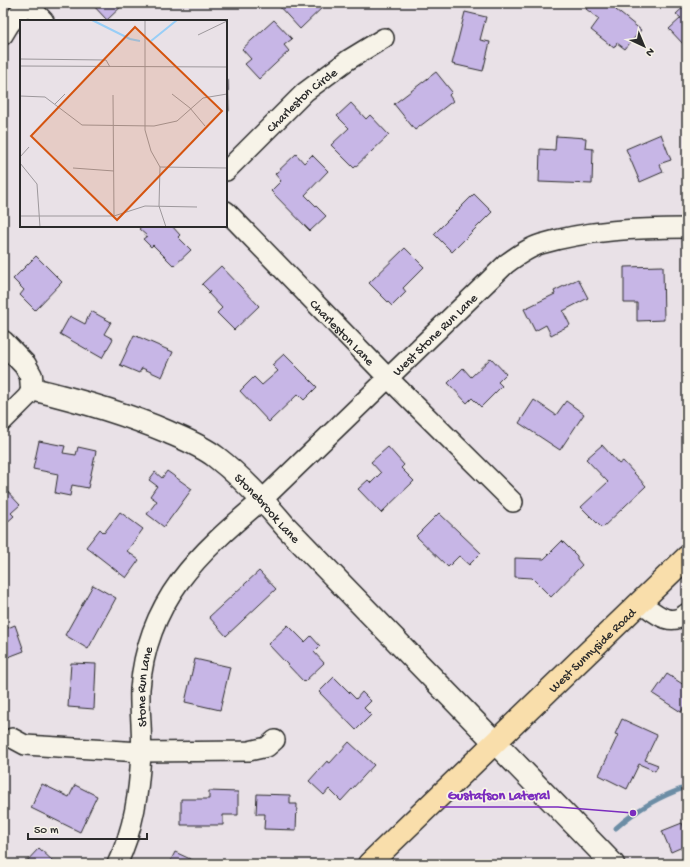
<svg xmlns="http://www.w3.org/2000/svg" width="690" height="867" font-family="'Gochi Hand',sans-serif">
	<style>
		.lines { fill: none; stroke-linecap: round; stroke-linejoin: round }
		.stream { stroke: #6c8da5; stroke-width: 5 }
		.building { fill: #c7b6e6; stroke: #2b2b2b }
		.minor-casing { stroke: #2b2b2b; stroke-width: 22 }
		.tertiary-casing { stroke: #2b2b2b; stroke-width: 25 }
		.primary-casing { stroke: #2b2b2b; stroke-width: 25 }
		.minor { stroke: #f7f3e8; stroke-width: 19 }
		.tertiary { stroke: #f7f3e8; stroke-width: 22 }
		.primary { stroke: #f9deab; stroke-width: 22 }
		.labels { text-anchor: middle; stroke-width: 3.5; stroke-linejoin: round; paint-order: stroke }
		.street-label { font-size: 13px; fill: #2b2b2b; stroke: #f7f3e8 }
		.inset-river { fill: none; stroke: #98cef7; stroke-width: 2 }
		.inset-road { fill: none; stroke: #9d989c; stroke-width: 1 }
		.view { fill: #d5540f; fill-opacity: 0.15; stroke: #d5540f; stroke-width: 2 }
		.inset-edge { fill: none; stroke: #2b2b2b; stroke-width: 2 }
		.leader { fill: none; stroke: #7b2cbf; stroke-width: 1.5 }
		.callout-dot { fill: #7b2cbf; stroke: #f7f3e8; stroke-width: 1.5 }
		.callout-label { font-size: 14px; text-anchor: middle; font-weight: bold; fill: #7b2cbf; stroke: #f7f3e8; stroke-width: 3.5; stroke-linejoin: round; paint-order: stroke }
	</style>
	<rect width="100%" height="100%" fill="#e9e1e7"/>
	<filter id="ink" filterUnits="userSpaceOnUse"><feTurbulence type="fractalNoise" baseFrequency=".025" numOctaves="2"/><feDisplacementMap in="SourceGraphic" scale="8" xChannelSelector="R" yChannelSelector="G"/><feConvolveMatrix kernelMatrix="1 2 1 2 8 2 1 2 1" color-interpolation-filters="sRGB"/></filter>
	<g filter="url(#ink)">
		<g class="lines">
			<path class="stream" d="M616 828C637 809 660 796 687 787"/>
		</g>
		<g class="building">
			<polygon points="91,3 125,3 107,20"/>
			<polygon points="278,3 327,3 300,29 277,4"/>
			<polygon points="590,3 618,3 620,5 616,10 641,30 625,49 617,43 614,48 591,30 599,19 586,9"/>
			<polygon points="687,4 687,44 685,46 669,29 681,18 676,14"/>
			<polygon points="465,12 486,17 480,40 490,42 483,71 452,64"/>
			<polygon points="274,20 292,39 284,45 289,51 259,79 245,64 251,59 242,49"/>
			<polygon points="436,72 452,92 449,95 453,101 415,130 394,104"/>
			<polygon points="226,80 228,80 229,111 226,112"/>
			<polygon points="351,103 366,119 370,115 389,135 354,168 331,145 349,128 337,116"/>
			<polygon points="661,134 671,160 659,164 663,172 640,182 626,149"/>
			<polygon points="556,136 586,138 585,148 593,149 592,184 539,182 540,149 555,150"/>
			<polygon points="296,154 304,163 312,155 328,171 305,195 326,216 310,231 271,191 281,181 275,174"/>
			<polygon points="474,194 492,212 452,252 434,234"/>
			<polygon points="142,226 172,226 180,235 178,237 191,250 174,266 153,245 151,247 143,239 147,236 139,229"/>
			<polygon points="405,248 424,267 403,288 406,292 392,306 369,283"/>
			<polygon points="36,256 62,282 35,310 20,295 24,290 13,279"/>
			<polygon points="221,266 259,306 234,330 217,313 222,308 208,293 210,292 202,284"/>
			<polygon points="663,266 664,320 637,321 637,303 624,303 624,267"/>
			<polygon points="578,279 588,298 563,311 570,325 551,335 546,325 535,331 524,309 555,294 554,291"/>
			<polygon points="91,311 111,322 104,334 113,339 102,358 60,334 70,316 85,324"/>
			<polygon points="134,335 173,352 162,377 142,368 139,373 120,365"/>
			<polygon points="284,354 317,387 304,400 298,394 269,422 240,391 254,377 262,385 278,371 272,365"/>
			<polygon points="491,358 506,374 498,382 502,386 481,407 472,398 467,403 448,383 463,368 471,377"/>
			<polygon points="534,400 556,415 566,401 584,414 560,450 519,423"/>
			<polygon points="39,441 65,446 63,453 76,455 78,447 96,451 88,488 72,485 70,496 55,493 58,474 33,469"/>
			<polygon points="602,445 619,464 623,461 646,486 602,528 581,507 608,482 586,459"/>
			<polygon points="388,447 404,465 401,468 414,481 381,513 358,489 368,480 371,483 381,473 371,462"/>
			<polygon points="167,471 192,489 164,527 147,514 157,501 150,496 157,486 149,480 155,472 162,478"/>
			<polygon points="5,489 20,505 11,513 14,516 3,526 3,491"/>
			<polygon points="120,512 143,529 127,551 139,560 126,578 86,547 100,529 104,533"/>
			<polygon points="439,513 481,553 469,565 459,556 448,567 416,536"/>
			<polygon points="562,541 577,556 577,559 582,565 551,597 532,578 515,577 515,558 544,559"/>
			<polygon points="259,571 276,589 226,636 209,617"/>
			<polygon points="93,585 116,598 88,649 65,635"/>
			<polygon points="15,625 24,651 3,659 3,630"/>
			<polygon points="288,625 305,642 311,636 320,646 314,652 324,663 304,682 268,644"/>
			<polygon points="195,659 230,667 220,710 185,702"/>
			<polygon points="71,663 96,664 94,709 68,707"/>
			<polygon points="667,674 687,687 687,708 685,706 681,712 653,694"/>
			<polygon points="334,677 356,699 362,692 371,701 364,708 371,715 356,730 319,692"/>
			<polygon points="622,719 657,735 645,760 658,765 655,771 639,764 627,789 599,775 618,735 615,734"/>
			<polygon points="349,742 374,765 341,801 329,789 324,795 309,781 327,761 330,763"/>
			<polygon points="42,784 69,797 75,785 97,796 80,832 31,808"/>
			<polygon points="209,791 238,792 238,815 223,815 223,825 181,825 181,799 209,799"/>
			<polygon points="257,794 290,795 290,804 297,804 296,830 264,829 265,814 256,814"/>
			<polygon points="682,823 687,834 687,845 671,852 662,831"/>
			<polygon points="39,848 56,864 24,864"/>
			<polygon points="175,852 201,864 169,864"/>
		</g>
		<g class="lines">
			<g class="minor-casing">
				<g id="minor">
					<polyline points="27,3 44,21"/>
					<polyline points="3,35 9,25 27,3"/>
					<path id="s1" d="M226 171 305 92 348 60 384 38"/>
					<path id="s2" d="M226 211 388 378 513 502"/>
					<polyline points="3,421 27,397 32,389"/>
					<path d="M640 602C654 612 670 629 687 613"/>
					<polyline points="12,738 25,745 141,752 249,751 267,747 275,740"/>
					<path id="s3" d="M117 864C134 829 139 792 141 753 143 732 139 710 140 689 147 600 198 554 262 500L506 264C517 256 528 248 541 244 588 230 638 228 687 228"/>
				</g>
			</g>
			<g class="tertiary-casing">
				<g id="tertiary">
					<path id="s4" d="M3 342 25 365 31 376 32 389C78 400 124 413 168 432 184 439 202 446 216 457 242 477 264 501 285 526L613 864"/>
				</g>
			</g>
			<g class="primary-casing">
				<g id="primary">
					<path id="s5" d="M369 864 687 557"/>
				</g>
			</g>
			<use href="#minor" class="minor"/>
			<use href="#tertiary" class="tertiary"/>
			<use href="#primary" class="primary"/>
		</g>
	</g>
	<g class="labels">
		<g class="street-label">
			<text dy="5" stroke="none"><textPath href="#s1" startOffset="104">Charleston Circle</textPath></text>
			<text dy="5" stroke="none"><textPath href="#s2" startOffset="168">Charleston Lane</textPath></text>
			<text dy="5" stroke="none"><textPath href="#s3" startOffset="650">West Stone Run Lane</textPath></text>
			<text dy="5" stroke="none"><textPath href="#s4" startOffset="327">Stonebrook Lane</textPath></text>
			<text dy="5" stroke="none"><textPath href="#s5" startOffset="309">West Sunnyside Road</textPath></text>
			<text dy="5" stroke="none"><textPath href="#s3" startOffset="181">Stone Run Lane</textPath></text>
		</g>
	</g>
	<g transform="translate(20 20)">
		<rect width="207" height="207" fill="#e9e1e7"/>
		<path class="inset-river" d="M72 0 110 19 120 21M131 21 157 0"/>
		<path class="inset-road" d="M125 0V110L131 131 140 147M178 15 207 1M0 39 86 40 90 47M0 46 207 47M152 74 170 88 185 106M93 75 94 196M0 76 25 77 62 105 134 106 157 101 183 78 207 74M35 84 45 74M0 137 9 127M0 143 17 164 20 207M140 147 207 148M140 147 139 186 146 207M53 148 94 151M0 196H94L125 186 177 187"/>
		<path class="view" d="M115 7 202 91 97 200 11 116Z"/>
		<rect width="207" height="207" class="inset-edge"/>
	</g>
	<path class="leader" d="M633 813L558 807H440"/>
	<circle class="callout-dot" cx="633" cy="813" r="4"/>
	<g class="callout-label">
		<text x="499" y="799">Gustafson Lateral</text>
	</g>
	<rect width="690" height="867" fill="none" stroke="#f7f3e8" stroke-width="16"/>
	<rect x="8" y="8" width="674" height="851" fill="none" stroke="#2b2b2b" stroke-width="1.5" filter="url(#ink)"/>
	<g transform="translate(644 46) rotate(136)" stroke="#f7f3e8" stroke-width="3" paint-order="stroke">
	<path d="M0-3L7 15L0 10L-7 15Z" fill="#2b2b2b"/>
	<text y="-6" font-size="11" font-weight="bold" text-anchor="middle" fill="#2b2b2b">N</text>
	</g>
	<path d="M28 833v6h119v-6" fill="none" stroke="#2b2b2b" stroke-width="2"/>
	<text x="34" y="833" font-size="12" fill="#2b2b2b" stroke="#f7f3e8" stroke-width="3" paint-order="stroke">50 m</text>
</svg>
